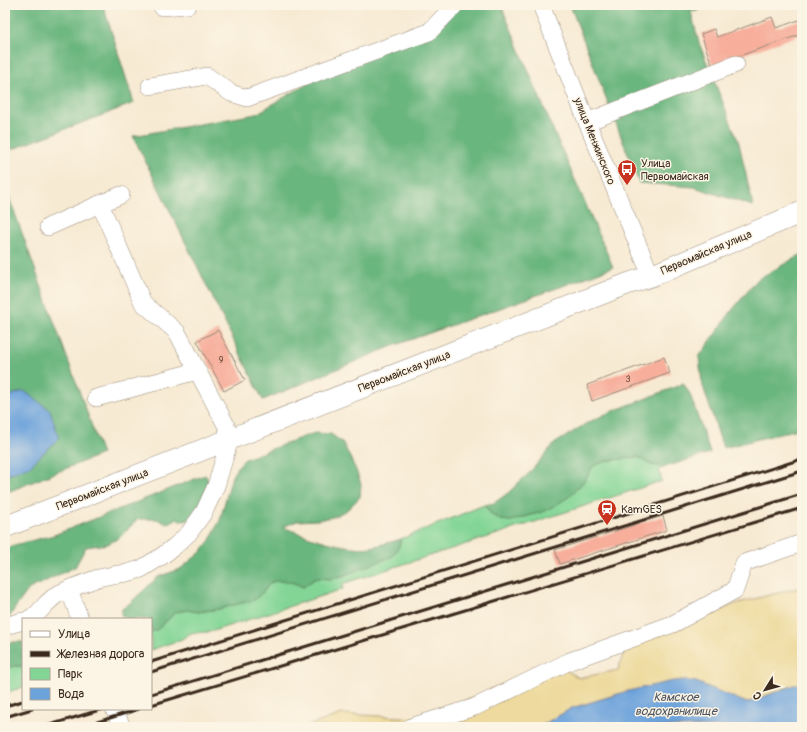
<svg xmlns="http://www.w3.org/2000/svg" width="807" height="732" font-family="Pangolin,sans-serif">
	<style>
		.green { fill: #83d596; stroke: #5f805a }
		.forest { fill: #6ab67f; stroke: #52704e }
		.sand { fill: #eeda9e; stroke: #94825e }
		.water { fill: #6da3db; stroke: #54667c }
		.building { fill: #f7ae9b }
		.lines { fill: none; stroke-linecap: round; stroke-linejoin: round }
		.minor-casing { stroke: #998a78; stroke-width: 18 }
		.major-casing { stroke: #998a78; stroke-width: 22 }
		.minor { stroke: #fff; stroke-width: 17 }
		.major { stroke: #fff; stroke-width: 21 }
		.rail { stroke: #3b2a1e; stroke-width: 3 }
		.labels { text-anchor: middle; stroke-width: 3; stroke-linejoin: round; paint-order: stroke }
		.number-label { font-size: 9px; fill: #6a4b3d }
		.street-label { font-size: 11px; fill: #3b2a1e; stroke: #fcf5e5 }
		.poi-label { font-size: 11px; fill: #3b2a1e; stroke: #fcf5e5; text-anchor: start }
		.water-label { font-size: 12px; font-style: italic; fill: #4c5460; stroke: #fcf5e5 }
	</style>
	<rect width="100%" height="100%" fill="#fcf5e5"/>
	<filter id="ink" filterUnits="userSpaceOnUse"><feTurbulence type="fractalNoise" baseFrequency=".025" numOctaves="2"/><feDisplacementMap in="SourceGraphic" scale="8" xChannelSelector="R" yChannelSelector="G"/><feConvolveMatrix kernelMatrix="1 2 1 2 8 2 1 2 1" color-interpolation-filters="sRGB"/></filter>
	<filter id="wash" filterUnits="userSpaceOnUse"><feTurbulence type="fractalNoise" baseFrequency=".012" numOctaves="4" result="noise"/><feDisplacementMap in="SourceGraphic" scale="16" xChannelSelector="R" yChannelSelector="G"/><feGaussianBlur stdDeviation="0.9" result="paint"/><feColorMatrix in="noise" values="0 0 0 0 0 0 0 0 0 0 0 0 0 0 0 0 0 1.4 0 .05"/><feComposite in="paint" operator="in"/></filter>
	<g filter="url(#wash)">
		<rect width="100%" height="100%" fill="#f7ead3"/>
		<g class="green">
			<path d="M638 457 651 465 665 467 659 470 662 481 342 584 343 589 210 632 191 633 182 639 151 650V632L158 629 176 612 187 610 198 612 219 609 254 600 263 592 271 582C284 580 291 581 303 587L316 578 331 579 342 576 393 556 399 546 401 539 484 505 492 515 501 520 511 521 545 511 570 496 585 480 593 466 606 461Z"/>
			<polygon points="16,666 23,666 23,687 5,693 5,668"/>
		</g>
		<g class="forest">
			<polygon points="5,5 103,5 134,103 5,152"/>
			<polygon points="461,5 501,5 555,134 613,267 560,287 390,347 263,400 133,136 256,114 376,43"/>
			<polygon points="570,5 710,5 691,12 699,43 739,143 753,206 694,187 639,183"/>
			<polygon points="5,186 102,454 5,493"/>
			<polygon points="802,254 802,428 723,448 702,383 699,357 733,309 758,279"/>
			<polygon points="683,383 690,394 710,453 665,467 651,465 638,457 606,461 593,466 585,480 570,496 559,503 545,511 511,521 501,520 492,515 484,505 494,503 508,493 530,472 554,444 587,423 608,413 678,386"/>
			<path d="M315 433 331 434 343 443 356 470 361 484 360 497 347 510 333 517 318 520 297 521 283 527C305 536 347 551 371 547 381 545 391 542 401 539L399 546 393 556 342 576 331 579 316 578 303 587C291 581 284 580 271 582L263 592 254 600 219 609 198 612 187 610 176 612 158 629 151 632V619H127L121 615 122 609 130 603 158 577 180 569 200 553 210 540 220 520 232 476 238 466 245 459 303 437Z"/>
			<path d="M205 475C206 475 208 480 208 481 208 488 195 517 188 520 184 522 180 520 176 519L167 524 157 519H138L120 537 108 544 86 547 75 567 29 589 15 608 9 618 5 619V550L14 545 54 535Z"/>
			<polygon points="14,642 23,642 23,666 16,666 5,668 5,644"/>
		</g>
		<polygon class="sand" points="802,587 802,682 747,703 696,682 628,691 572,708 539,727 305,727 342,714 419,718 455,705 553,662 579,678 618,670 624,652 615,641 690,622 738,603"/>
		<g class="water">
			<polygon points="24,391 50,410 59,438 30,466 5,476 5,397"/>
			<polygon points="683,680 696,682 747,703 802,682 802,727 539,727 572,708 628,691 673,681"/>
		</g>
		<g id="blocks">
			<g class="building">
				<polygon points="772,17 776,28 799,20 802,27 802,34 725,61 713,68 701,34 714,29 717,37"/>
				<polygon points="218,330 245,380 224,391 197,341"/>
				<polygon points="664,357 670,373 592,401 587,385"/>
				<polygon points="663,516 667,530 560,564 555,550"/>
			</g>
		</g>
	</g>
	<g filter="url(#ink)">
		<use href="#blocks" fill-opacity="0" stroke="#998a78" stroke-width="1"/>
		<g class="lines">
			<g class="minor-casing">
				<g id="minor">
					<polyline points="162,5 162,7 188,5"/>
					<polyline points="541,5 587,122 651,276"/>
					<polyline points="150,86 207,76 231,93 247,98 429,32 455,5"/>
					<polyline points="587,122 736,64"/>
					<polyline points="100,204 121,195"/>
					<polyline points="96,398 197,371"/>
					<polyline points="69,589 80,619"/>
					<polyline points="29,619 37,614 46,604 56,595 69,589 98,578 113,575 127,573 141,569 162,556 175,546 189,533 204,512 216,486 230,439 226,425 177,332 143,303 100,204 48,227"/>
					<polyline points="5,626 23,621"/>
					<polyline points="114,709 122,727"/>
					<polyline points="410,727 475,707 570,661 673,624 735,590 744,563 802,543"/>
				</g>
			</g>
			<g class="major-casing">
				<polyline id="major" points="5,527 627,284 651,276 802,212"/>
			</g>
			<use href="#minor" class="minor"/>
			<use href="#major" class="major"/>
			<g class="rail">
				<polyline points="151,662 802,459"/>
				<polyline points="151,672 802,471"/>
				<polyline points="151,694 802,494"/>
				<polyline points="151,705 802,508"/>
				<polyline points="5,706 23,701"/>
				<polyline points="5,717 32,709"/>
				<polyline points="43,727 103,709"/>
				<polyline points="81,727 139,709"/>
			</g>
		</g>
	</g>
	<defs>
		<g id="bus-pin" transform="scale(1)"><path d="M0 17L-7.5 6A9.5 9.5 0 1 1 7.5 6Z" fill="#c8321e" stroke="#fcf5e5"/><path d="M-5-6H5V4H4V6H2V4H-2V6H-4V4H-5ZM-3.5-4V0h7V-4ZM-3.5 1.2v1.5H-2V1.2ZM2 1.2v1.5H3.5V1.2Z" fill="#fff"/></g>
		<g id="station-pin" transform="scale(1)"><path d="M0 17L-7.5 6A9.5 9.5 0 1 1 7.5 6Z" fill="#c8321e" stroke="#fcf5e5"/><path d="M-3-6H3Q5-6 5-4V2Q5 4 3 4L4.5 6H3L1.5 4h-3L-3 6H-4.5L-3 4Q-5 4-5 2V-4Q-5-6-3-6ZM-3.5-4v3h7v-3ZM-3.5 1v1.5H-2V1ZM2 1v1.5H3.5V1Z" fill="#fff"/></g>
	</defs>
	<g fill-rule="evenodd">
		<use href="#bus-pin" x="627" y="169"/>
		<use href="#station-pin" x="607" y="509"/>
	</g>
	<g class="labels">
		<g class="number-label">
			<text x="221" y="363">9</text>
			<text x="628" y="382">3</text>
		</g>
		<g class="street-label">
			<text transform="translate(595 141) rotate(68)" y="4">улица Менжинского</text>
			<text transform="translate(706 252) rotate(-23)" y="4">Первомайская улица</text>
			<text transform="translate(404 371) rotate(-21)" y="4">Первомайская улица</text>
			<text transform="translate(102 489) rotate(-21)" y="4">Первомайская улица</text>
		</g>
		<g class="poi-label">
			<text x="641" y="167">Улица<tspan x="641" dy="13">Первомайская</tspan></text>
			<text x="621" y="513">KamGES</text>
		</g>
		<g class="water-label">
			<text x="676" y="701">Камское<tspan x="676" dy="14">водохранилище</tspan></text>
		</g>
	</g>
	<rect width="807" height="732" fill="none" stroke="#fcf5e5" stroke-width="20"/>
	<rect x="22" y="618" width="130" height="92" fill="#fcf5e5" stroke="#afa495"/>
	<rect x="30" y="631" width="20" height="6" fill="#ffffff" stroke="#afa495"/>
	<text x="58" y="638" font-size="12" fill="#3b2a1e">Улица</text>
	<rect x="30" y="651" width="20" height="6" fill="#3b2a1e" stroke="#afa495"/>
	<text x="58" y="658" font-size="12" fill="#3b2a1e">Железная дорога</text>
	<rect x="30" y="668" width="20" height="12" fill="#83d596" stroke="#afa495"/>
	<text x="58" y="678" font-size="12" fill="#3b2a1e">Парк</text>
	<rect x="30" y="688" width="20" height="12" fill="#6da3db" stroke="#afa495"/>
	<text x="58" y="698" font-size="12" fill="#3b2a1e">Вода</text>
	<g transform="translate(765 690) rotate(233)" stroke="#fcf5e5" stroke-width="3" paint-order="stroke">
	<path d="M0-3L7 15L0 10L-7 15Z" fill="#3b2a1e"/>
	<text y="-6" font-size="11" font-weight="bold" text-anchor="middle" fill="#3b2a1e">С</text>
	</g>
</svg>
